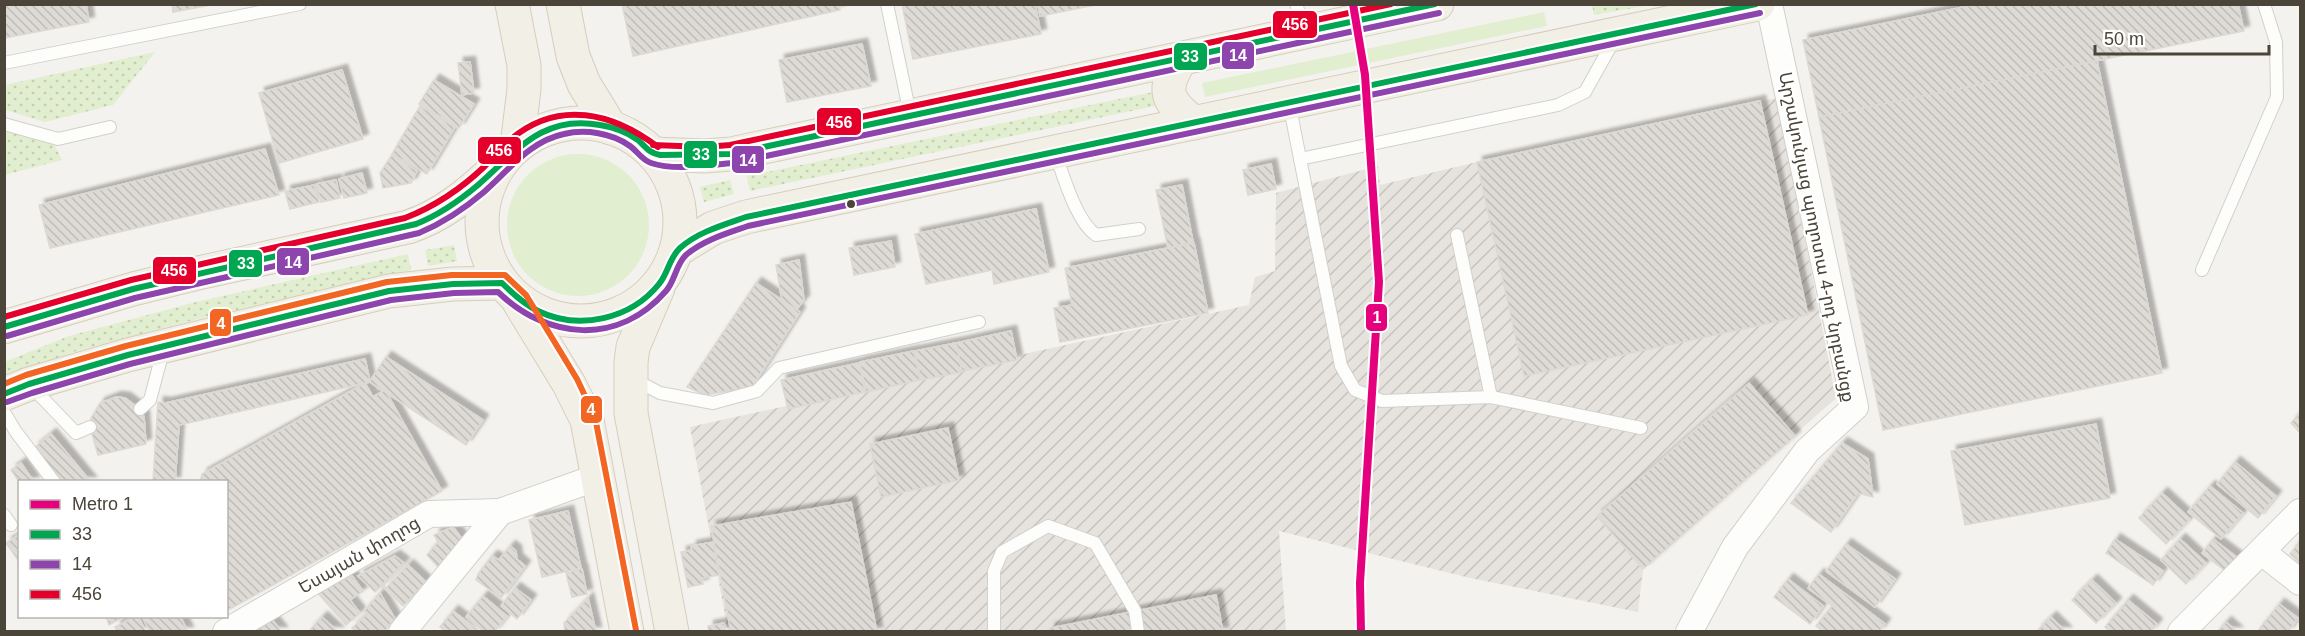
<svg xmlns="http://www.w3.org/2000/svg" width="2305" height="636" font-family="Helvetica,'Noto Sans Armenian',sans-serif">
	<style>
		.industrial { fill: url(#industrial-furrows) }
		.grass { fill: url(#grass-dots) }
		.park { fill: #e1eecf }
		.building { fill: url(#building-back-hatch); stroke: #dcd9d4; stroke-width: 1.5; filter: url(#shadow) }
		.lines { fill: none; stroke-linecap: round; stroke-linejoin: round }
		.lane-casing { stroke: #d2d0cb; stroke-width: 14 }
		.street-casing { stroke: #d2d0cb; stroke-width: 28 }
		.primary-casing { stroke: #d6cebb; stroke-width: 35 }
		.lane { stroke: #fdfdfc; stroke-width: 12 }
		.street { stroke: #fdfdfc; stroke-width: 26 }
		.primary { stroke: #f2efe6; stroke-width: 33 }
		.bus-1-casing { stroke: #fff; stroke-width: 10 }
		.bus-2-casing { stroke: #fff; stroke-width: 10 }
		.bus-3-casing { stroke: #fff; stroke-width: 10 }
		.bus-4-casing { stroke: #fff; stroke-width: 10 }
		.bus-1 { stroke: #00a651; stroke-width: 6 }
		.bus-2 { stroke: #8e44ad; stroke-width: 6 }
		.bus-3 { stroke: #e4002b; stroke-width: 6 }
		.bus-4 { stroke: #f26522; stroke-width: 6 }
		.metro-1-casing { stroke: #fff; stroke-width: 12 }
		.metro-1 { stroke: #e5007d; stroke-width: 8 }
		.bus-dot { fill: #4b4439; stroke: #fff; stroke-width: 2 }
		.labels { text-anchor: middle; stroke-width: 4.5; stroke-linejoin: round; paint-order: stroke }
		.street-label { font-size: 18px; fill: #4b4439; stroke: #fff }
		.line-badge { stroke: #fff; stroke-width: 2 }
		.badge-label { font-size: 16px; text-anchor: middle; font-weight: bold; fill: #fff }
	</style>
	<defs>
		<pattern id="industrial-furrows" width="10" height="10" patternUnits="userSpaceOnUse" patternTransform="scale(1.5)"><rect width="10" height="10" fill="#e6e2de"/><path d="M-1 1l2-2M0 10L10 0M9 11l2-2" fill="none" stroke="#c7c3bf"/></pattern>
		<pattern id="grass-dots" width="8" height="8" patternUnits="userSpaceOnUse" patternTransform="scale(1.5)"><rect width="8" height="8" fill="#e1eecf"/><path d="M2 2h.1M6 6h.1" fill="none" stroke="#c3cdb2" stroke-width="1.8" stroke-linecap="round"/></pattern>
		<pattern id="building-back-hatch" width="6" height="6" patternUnits="userSpaceOnUse" patternTransform="scale(1.5)"><rect width="6" height="6" fill="#dedbd6"/><path d="M-1 5l2 2M0 0l6 6M5-1l2 2" fill="none" stroke="#c0bdb8"/></pattern>
		<filter id="shadow"><feDropShadow dx="5.5" dy="-5.5" stdDeviation="1.5" flood-color="#0004"/></filter>
	</defs>
	<rect width="100%" height="100%" fill="#f4f2ee"/>
	<polygon class="industrial" points="1777,98 1836,398 1643,569 1638,612 1466,577 1279,531 1286,632 728,631 690,427 1249,305 1255,277 1275,271 1276,193 1378,166 1380,185 1477,162"/>
	<g class="grass">
		<polygon points="1592,4 1650,4 1650,5 1594,15"/>
		<polygon points="155,52 113,105 45,122 5,110 5,85"/>
		<polygon points="1153,92 1155,106 750,191 747,176"/>
		<polygon points="5,130 44,141 55,146 62,160 5,175"/>
		<polygon points="730,180 734,194 704,202 700,187"/>
		<polygon points="454,245 457,261 428,266 425,250"/>
		<polygon points="408,254 411,270 198,319 73,352 5,379 4,362 69,336 196,302"/>
	</g>
	<g class="park">
		<polygon points="1544,12 1547,26 1205,97 1202,83"/>
		<circle cx="578" cy="225" r="71"/>
	</g>
	<g class="building">
		<polygon points="4,4 86,4 89,22 4,38"/>
		<polygon points="172,4 216,4 173,12"/>
		<polygon points="622,4 688,4 690,7 702,4 839,4 840,10 633,56"/>
		<polygon points="902,4 1035,4 1041,34 913,59"/>
		<polygon points="1038,4 1100,4 1040,16"/>
		<polygon points="1978,4 2238,4 2244,31 1819,117 1803,40"/>
		<polygon points="862,44 871,86 787,102 779,60"/>
		<polygon points="2097,61 2162,373 1883,430 1819,117"/>
		<polygon points="470,62 474,93 462,95 458,63"/>
		<polygon points="342,70 363,139 279,163 259,93"/>
		<polygon points="434,80 474,104 459,128 419,104"/>
		<polygon points="1760,101 1808,315 1524,376 1477,162"/>
		<polygon points="420,106 455,127 427,174 392,154"/>
		<polygon points="265,149 279,195 50,248 39,205"/>
		<polygon points="392,155 417,171 411,183 383,188 380,173"/>
		<polygon points="1271,164 1276,189 1248,195 1243,170"/>
		<polygon points="362,173 367,193 344,198 339,179"/>
		<polygon points="336,180 340,198 321,202 316,184"/>
		<polygon points="314,185 319,202 290,209 285,191"/>
		<polygon points="1182,185 1193,242 1168,248 1156,190"/>
		<polygon points="1036,209 1049,272 994,284 992,270 926,284 915,234"/>
		<polygon points="891,241 895,267 854,275 849,248"/>
		<polygon points="1194,243 1208,313 1060,342 1054,308 1072,305 1065,268"/>
		<polygon points="799,260 804,300 796,310 782,301 776,265"/>
		<polygon points="756,283 800,312 752,387 705,395 687,387"/>
		<polygon points="1011,331 1017,360 962,371 956,343"/>
		<polygon points="956,343 962,372 921,380 915,351"/>
		<polygon points="914,351 920,380 866,392 860,362"/>
		<polygon points="386,357 483,420 466,445 370,382 179,425 175,482 153,482 158,402 166,403 365,359 370,381"/>
		<polygon points="859,363 865,392 788,409 781,380"/>
		<polygon points="365,383 373,397 385,390 442,491 226,611 226,482 200,482 202,474"/>
		<polygon points="1749,383 1795,436 1643,569 1597,516"/>
		<polygon points="116,397 125,398 140,409 144,417 146,444 98,455 90,427 91,418 100,403"/>
		<polygon points="2300,413 2300,433 2291,423"/>
		<polygon points="2096,424 2110,498 1965,525 1951,451"/>
		<polygon points="948,428 959,480 881,497 870,444"/>
		<polygon points="51,434 91,482 63,482 34,448"/>
		<polygon points="1842,443 1868,459 1873,497 1858,493 1831,532 1791,503"/>
		<polygon points="2235,462 2276,496 2258,518 2217,484"/>
		<polygon points="21,463 34,482 20,483 11,470"/>
		<polygon points="2210,486 2243,513 2221,539 2188,512"/>
		<polygon points="2162,493 2190,519 2166,544 2139,518"/>
		<polygon points="851,502 877,632 731,632 711,526"/>
		<polygon points="568,511 581,568 542,577 529,520"/>
		<polygon points="453,527 463,540 440,569 427,555 438,542 434,535"/>
		<polygon points="20,534 20,559 18,560 6,543"/>
		<polygon points="2115,539 2163,571 2153,585 2106,553"/>
		<polygon points="2180,539 2206,563 2186,584 2161,560"/>
		<polygon points="2213,539 2239,559 2228,573 2202,553"/>
		<polygon points="2300,541 2300,563 2290,554"/>
		<polygon points="713,542 719,575 702,578 703,584 688,587 681,552 692,550 691,546"/>
		<polygon points="1846,544 1895,579 1875,607 1826,571"/>
		<polygon points="510,546 516,551 517,559 525,566 501,598 476,580 478,574 492,556 499,560"/>
		<polygon points="395,556 404,563 375,592 358,576"/>
		<polygon points="408,565 426,582 403,606 385,589"/>
		<polygon points="582,569 587,594 572,597 566,573"/>
		<polygon points="1819,574 1885,624 1879,632 1823,632 1816,626 1832,606 1808,588"/>
		<polygon points="352,576 363,591 350,600 360,613 346,625 316,591"/>
		<polygon points="1788,579 1823,606 1810,624 1774,597"/>
		<polygon points="2092,580 2116,603 2096,623 2072,600"/>
		<polygon points="515,588 531,600 517,619 501,606"/>
		<polygon points="380,593 395,619 384,632 356,632 352,628 367,614 364,611"/>
		<polygon points="1216,595 1223,632 1050,632 1050,628"/>
		<polygon points="483,596 507,616 494,632 484,632 466,617"/>
		<polygon points="588,598 596,632 565,632 564,623"/>
		<polygon points="2128,600 2157,624 2150,632 2110,632 2105,627"/>
		<polygon points="2279,604 2298,618 2288,632 2257,632"/>
		<polygon points="453,611 477,629 474,632 446,632 440,627"/>
		<polygon points="106,616 125,616 109,625"/>
		<polygon points="136,616 138,616 146,632 118,632 115,627"/>
		<polygon points="142,616 180,616 188,632 150,632"/>
		<polygon points="270,617 282,632 251,632"/>
		<polygon points="322,617 338,632 309,631"/>
		<polygon points="2051,617 2066,632 2037,631"/>
		<polygon points="2226,622 2237,632 2217,632"/>
		<polygon points="724,623 726,632 709,632 708,626"/>
	</g>
	<g class="lines">
		<g class="lane-casing">
			<g id="lane">
				<polyline points="887,4 910,114"/>
				<polyline points="1296,4 1306,32"/>
				<polyline points="4,63 300,4"/>
				<polyline points="1289,103 1341,366 1355,390 1382,401 1491,397 1641,428"/>
				<polyline points="4,124 58,139 110,127"/>
				<path d="M1055 153C1064 177 1076 221 1096 235L1139 229"/>
				<polyline points="1300,159 1558,105 1585,92 1614,40"/>
				<polyline points="1457,235 1491,397"/>
				<polyline points="2202,270 2277,97 2276,42 2264,4"/>
				<polyline points="635,380 660,393 713,403 757,391 779,368 979,322"/>
				<polyline points="31,386 76,433 90,427"/>
				<polyline points="140,409 150,400 163,351"/>
				<polyline points="4,412 16,432 54,482"/>
				<polyline points="4,515 11,525"/>
				<polyline points="994,632 994,571 1002,552 1048,526 1095,543 1135,611 1138,632"/>
			</g>
		</g>
		<g class="street-casing">
			<g id="street">
				<polyline points="2262,552 2300,582"/>
				<polyline points="226,632 429,514 500,512"/>
				<polyline points="402,632 500,512 598,477"/>
				<polyline points="1689,632 1735,547 1807,451 1855,407 1769,4"/>
				<polyline points="2181,632 2300,512"/>
			</g>
		</g>
		<g class="primary-casing">
			<g id="primary">
				<polyline points="512,4 524,65 524,89 517,146"/>
				<polyline points="563,4 573,56 584,84 611,128"/>
				<path d="M1181 59C1161 90 1166 101 1194 123"/>
				<circle cx="581" cy="222" r="99"/>
				<polyline points="653,154 705,156 731,154 1437,4"/>
				<polyline points="677,250 713,228 746,217 1758,4"/>
				<polyline points="658,288 633,347 631,362 631,413 672,632"/>
				<polyline points="519,302 569,384 587,420 627,632"/>
				<path d="M4 327 133 289 198 273 408 227C442 216 468 194 494 170"/>
				<polyline points="4,394 29,384 128,355 389,291 453,284 502,283"/>
			</g>
		</g>
		<use href="#lane" class="lane"/>
		<use href="#street" class="street"/>
		<use href="#primary" class="primary"/>
		<g class="bus-1-casing">
			<g id="bus-1">
				<path d="M4 327 133 289 416 224C439 215 459 201 478 185 516 152 542 114 600 125 613 127 627 132 638 140 646 147 649 153 660 155L731 154 1435 4"/>
				<path d="M4 394 29 384 128 355 389 291 453 284 502 283C513 294 524 304 538 311 579 331 631 319 659 284 668 274 669 258 680 248 698 232 723 225 746 217L1756 4"/>
			</g>
		</g>
		<g class="bus-2-casing">
			<g id="bus-2">
				<path d="M7 336 135 298 419 233C443 223 464 209 484 192 509 170 530 141 564 134 585 129 612 133 630 146 637 151 642 160 651 163 675 171 708 165 733 163L1439 13"/>
				<path d="M7 402 32 393 130 364 391 300 454 293 498 292C548 340 618 346 666 291 675 281 676 264 686 255 703 240 728 233 748 226L1760 13"/>
			</g>
		</g>
		<g class="bus-3-casing">
			<g id="bus-3">
				<polyline points="653,145 705,147 730,145 1391,4"/>
				<path d="M4 317 131 280 405 218C436 206 462 188 485 166 494 157 502 147 511 139 559 99 613 113 658 147"/>
			</g>
		</g>
		<g class="bus-4-casing">
			<polyline id="bus-4" points="4,384 26,375 126,346 387,282 452,275 505,275 526,295 577,379 595,417 636,630"/>
		</g>
		<use href="#bus-1" class="bus-1"/>
		<use href="#bus-2" class="bus-2"/>
		<use href="#bus-3" class="bus-3"/>
		<use href="#bus-4" class="bus-4"/>
		<g class="metro-1-casing">
			<polyline id="metro-1" points="1353,4 1365,75 1379,282 1360,583 1361,632"/>
		</g>
		<use href="#metro-1" class="metro-1"/>
	</g>
	<circle class="bus-dot" cx="851" cy="204" r="5"/>
	<g class="labels">
		<g class="street-label">
			<text transform="translate(1817 237) rotate(79)" y="6">Արշակունյաց պողոտա 4-րդ նրբանցք</text>
			<text transform="translate(359 555) rotate(-30)" y="6">Եսայան փողոց</text>
		</g>
	</g>
	<g class="line-badge">
		<rect x="1272" y="10" width="46" height="29" rx="6" fill="#e4002b"/>
		<rect x="1221" y="41" width="34" height="29" rx="6" fill="#8e44ad"/>
		<rect x="1173" y="42" width="35" height="29" rx="6" fill="#00a651"/>
		<rect x="816" y="107" width="46" height="29" rx="6" fill="#e4002b"/>
		<rect x="477" y="136" width="45" height="29" rx="6" fill="#e4002b"/>
		<rect x="683" y="140" width="35" height="29" rx="6" fill="#00a651"/>
		<rect x="731" y="145" width="34" height="29" rx="6" fill="#8e44ad"/>
		<rect x="276" y="247" width="34" height="29" rx="6" fill="#8e44ad"/>
		<rect x="228" y="249" width="35" height="29" rx="6" fill="#00a651"/>
		<rect x="152" y="256" width="45" height="29" rx="6" fill="#e4002b"/>
		<rect x="1365" y="303" width="23" height="29" rx="6" fill="#e5007d"/>
		<rect x="209" y="308" width="23" height="29" rx="6" fill="#f26522"/>
		<rect x="580" y="395" width="23" height="29" rx="6" fill="#f26522"/>
	</g>
	<g class="badge-label">
		<text x="1295" y="30">456</text>
		<text x="1238" y="61">14</text>
		<text x="1190" y="62">33</text>
		<text x="839" y="128">456</text>
		<text x="499" y="156">456</text>
		<text x="701" y="160">33</text>
		<text x="748" y="166">14</text>
		<text x="293" y="268">14</text>
		<text x="246" y="269">33</text>
		<text x="174" y="276">456</text>
		<text x="1377" y="323">1</text>
		<text x="221" y="329">4</text>
		<text x="591" y="415">4</text>
	</g>
	<rect width="2305" height="636" fill="none" stroke="#4b4439" stroke-width="12"/>
	<rect x="18" y="480" width="210" height="138" fill="#ffffff" stroke="#b7b4b0" stroke-width="1.5"/>
	<rect x="30" y="500" width="30" height="9" fill="#e5007d" stroke="#b7b4b0" stroke-width="1.5"/>
	<text x="72" y="510" font-size="18" fill="#4b4439">Metro 1</text>
	<rect x="30" y="530" width="30" height="9" fill="#00a651" stroke="#b7b4b0" stroke-width="1.5"/>
	<text x="72" y="540" font-size="18" fill="#4b4439">33</text>
	<rect x="30" y="560" width="30" height="9" fill="#8e44ad" stroke="#b7b4b0" stroke-width="1.5"/>
	<text x="72" y="570" font-size="18" fill="#4b4439">14</text>
	<rect x="30" y="590" width="30" height="9" fill="#e4002b" stroke="#b7b4b0" stroke-width="1.5"/>
	<text x="72" y="600" font-size="18" fill="#4b4439">456</text>
	<path d="M2095 45v9h174v-9" fill="none" stroke="#4b4439" stroke-width="3"/>
	<text x="2104" y="45" font-size="18" fill="#4b4439" stroke="#ffffff" stroke-width="4.5" paint-order="stroke">50 m</text>
</svg>
